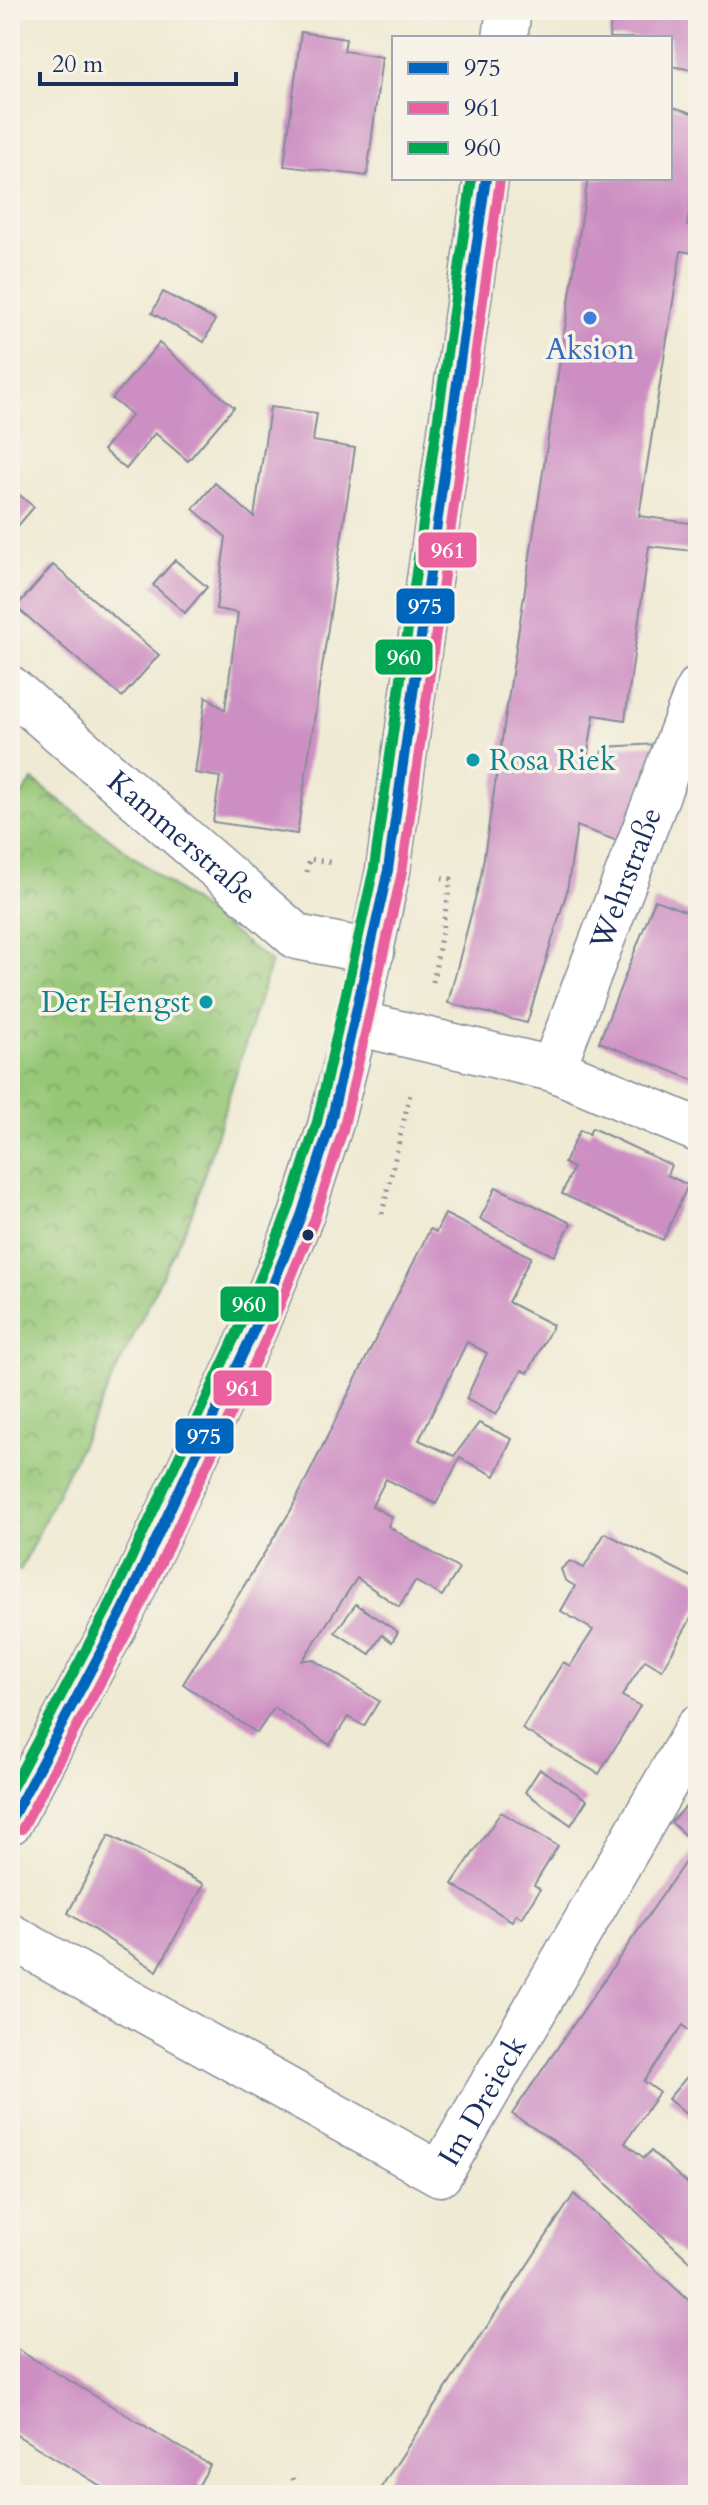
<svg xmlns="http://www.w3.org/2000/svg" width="708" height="2505" font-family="Cardo,serif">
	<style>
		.park { fill: url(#park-crowns); stroke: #587b6a; stroke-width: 2 }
		.building { fill: #cd8fc3 }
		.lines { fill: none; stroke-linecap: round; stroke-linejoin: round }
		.minor-casing { stroke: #858c98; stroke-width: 47 }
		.secondary-casing { stroke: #858c98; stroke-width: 47 }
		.path { stroke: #858c98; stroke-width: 5; stroke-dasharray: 2 6; stroke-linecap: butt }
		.minor { stroke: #fff; stroke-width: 44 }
		.secondary { stroke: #fff; stroke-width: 44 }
		.bus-1-casing { stroke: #f7f3e8; stroke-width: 16 }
		.bus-2-casing { stroke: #f7f3e8; stroke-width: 16 }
		.bus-3-casing { stroke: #f7f3e8; stroke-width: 16 }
		.bus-1 { stroke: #0065bd; stroke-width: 10 }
		.bus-2 { stroke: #e9619e; stroke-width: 10 }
		.bus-3 { stroke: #00a651; stroke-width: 10 }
		.shop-dot { fill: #3f7fe0; stroke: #f7f3e8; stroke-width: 3 }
		.culture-dot { fill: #0f9aa8; stroke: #f7f3e8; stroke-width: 3 }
		.bus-dot { fill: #1b2f5e; stroke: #f7f3e8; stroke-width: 3 }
		.labels { text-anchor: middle; stroke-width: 7; stroke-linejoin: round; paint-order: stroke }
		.shop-label { font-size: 30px; fill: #366cbe; stroke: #f7f3e8 }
		.culture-label { font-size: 30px; fill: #0d838f; stroke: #f7f3e8; text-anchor: start }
		.street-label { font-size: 30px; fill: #1b2f5e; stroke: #f7f3e8 }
		.line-badge { stroke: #f7f3e8; stroke-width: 3 }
		.badge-label { font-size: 22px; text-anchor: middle; font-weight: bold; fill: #fff }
	</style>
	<defs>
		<pattern id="park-crowns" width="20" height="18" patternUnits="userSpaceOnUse" patternTransform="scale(2)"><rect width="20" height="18" fill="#96c777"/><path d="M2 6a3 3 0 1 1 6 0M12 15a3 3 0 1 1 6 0" fill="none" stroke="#7aa265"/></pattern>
	</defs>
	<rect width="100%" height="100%" fill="#f7f3e8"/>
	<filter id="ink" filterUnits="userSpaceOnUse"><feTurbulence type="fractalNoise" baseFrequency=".0125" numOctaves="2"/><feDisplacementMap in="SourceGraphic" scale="16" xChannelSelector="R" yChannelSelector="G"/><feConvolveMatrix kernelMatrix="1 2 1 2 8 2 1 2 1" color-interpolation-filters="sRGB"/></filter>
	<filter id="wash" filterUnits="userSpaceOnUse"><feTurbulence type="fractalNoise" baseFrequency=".006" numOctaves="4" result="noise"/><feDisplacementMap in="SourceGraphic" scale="32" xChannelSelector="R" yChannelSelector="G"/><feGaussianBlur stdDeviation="1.8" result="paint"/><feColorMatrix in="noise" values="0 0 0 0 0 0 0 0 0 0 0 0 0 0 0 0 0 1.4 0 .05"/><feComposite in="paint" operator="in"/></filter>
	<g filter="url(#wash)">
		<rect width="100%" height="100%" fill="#efead3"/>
		<polygon class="park" points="33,780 271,962 191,1216 20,1571 10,1566 10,811"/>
		<g id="blocks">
			<g class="building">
				<polygon points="612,10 698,10 693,70 670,66 670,38 609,38"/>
				<polygon points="301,32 346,39 344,51 382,57 367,176 284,166"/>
				<polygon points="670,106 698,115 698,161 687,226 698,228 698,254 681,251 639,516 697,524 693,551 649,546 625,720 594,715 586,765 598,768 603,747 658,744 620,842 577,826 567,891 527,1023 448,1003 481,876 588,178 670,178"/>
				<polygon points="163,292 215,320 204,342 152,313"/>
				<polygon points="159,343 234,407 188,461 155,433 126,469 103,450 132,415 112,399"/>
				<polygon points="270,407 317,413 313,441 355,448 297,834 213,822 220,777 195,773 206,696 225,710 238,613 216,609 226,537 193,509 215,483 254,517"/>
				<polygon points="10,487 34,507 10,535"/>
				<polygon points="175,560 207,587 185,613 153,585"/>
				<polygon points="53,565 159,655 122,697 16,607"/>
				<polygon points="655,900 698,916 698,1082 599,1042"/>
				<polygon points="592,1128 671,1165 667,1175 688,1185 663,1240 562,1194 573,1168 564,1163 580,1130 589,1134"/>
				<polygon points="496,1187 571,1223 554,1256 480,1219"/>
				<polygon points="445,1214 531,1257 508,1302 553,1325 528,1373 522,1370 496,1415 466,1399 487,1353 467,1342 419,1440 454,1456 479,1423 512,1439 495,1476 460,1458 436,1504 386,1479 372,1506 392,1517 388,1526 459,1569 442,1596 415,1581 399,1607 357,1578 302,1661 312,1659 379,1701 364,1726 348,1717 330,1745 274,1708 257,1733 183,1684 291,1510 430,1229 436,1232"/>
				<polygon points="605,1533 698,1580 698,1606 662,1670 645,1660 622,1696 640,1706 599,1774 522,1729 563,1662 570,1666 593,1630 561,1611 575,1586 565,1580 561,1569 570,1561 584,1568"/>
				<polygon points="356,1604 398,1632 392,1642 382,1635 370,1654 335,1632"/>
				<polygon points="540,1769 587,1800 571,1825 525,1792"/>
				<polygon points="698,1794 698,2001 693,2008 698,2011 698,2040 683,2025 644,2081 659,2092 625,2143 644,2158 651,2151 698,2193 698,2269 578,2157 512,2114 696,1846 671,1822"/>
				<polygon points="501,1812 558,1846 534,1885 540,1889 522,1918 516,1914 512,1921 452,1884"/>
				<polygon points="109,1835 204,1884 157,1971 68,1913"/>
				<polygon points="691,2072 698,2079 698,2114 693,2120 668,2099"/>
				<polygon points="574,2194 698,2309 698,2495 376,2495"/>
				<polygon points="10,2345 210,2465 199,2485 216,2495 116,2495 10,2431"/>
			</g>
		</g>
	</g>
	<g filter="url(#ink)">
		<use href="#blocks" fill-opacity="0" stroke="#858c98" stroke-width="2"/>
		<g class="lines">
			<g class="minor-casing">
				<g id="minor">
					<path id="s1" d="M10 688 297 937 372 952"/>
					<polyline points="356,1023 553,1069 698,1130"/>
					<path id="s2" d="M553 1069 698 689"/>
					<path id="s3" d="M10 1936 440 2174 698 1727"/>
				</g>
			</g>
			<g class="secondary-casing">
				<g id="secondary">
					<polyline points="505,38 509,10"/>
					<polyline points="10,1822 123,1610 255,1328 301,1216 330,1126 356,1023 388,870 486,178"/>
				</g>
			</g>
			<g class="path">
				<polyline points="307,872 309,859 334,863"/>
				<polyline points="433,982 451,879 442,878"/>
				<polyline points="382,1214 410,1094"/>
				<polyline points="292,2478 298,2495"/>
			</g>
			<use href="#minor" class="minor"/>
			<use href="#secondary" class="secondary"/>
			<g class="bus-1-casing">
				<polyline id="bus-1" points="10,1822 123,1610 255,1328 301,1216 330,1126 388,870 486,178"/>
			</g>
			<g class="bus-2-casing">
				<polyline id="bus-2" points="22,1829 136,1616 268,1334 314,1221 343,1130 402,872 500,180"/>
			</g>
			<g class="bus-3-casing">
				<polyline id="bus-3" points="10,1792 110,1604 242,1322 288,1211 317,1122 374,868 472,178"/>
			</g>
			<use href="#bus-1" class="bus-1"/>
			<use href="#bus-2" class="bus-2"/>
			<use href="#bus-3" class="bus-3"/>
		</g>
	</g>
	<circle class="shop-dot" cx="590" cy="318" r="8"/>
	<g class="culture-dot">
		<circle cx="473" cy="760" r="8"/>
		<circle cx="206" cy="1002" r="8"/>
	</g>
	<circle class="bus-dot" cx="308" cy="1235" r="7"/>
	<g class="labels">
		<g class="shop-label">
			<text x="590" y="359">Aksion</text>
		</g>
		<g class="culture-label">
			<text x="489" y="770">Rosa Riek</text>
			<text x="190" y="1012" text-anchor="end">Der Hengst</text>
		</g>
		<g class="street-label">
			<text dy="10" stroke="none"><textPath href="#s1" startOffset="228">Kammerstraße</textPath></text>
			<text dy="10" stroke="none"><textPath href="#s2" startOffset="204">Wehrstraße</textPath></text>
			<text dy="10" stroke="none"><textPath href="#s3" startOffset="576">Im Dreieck</textPath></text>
		</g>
	</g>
	<g class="line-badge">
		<rect x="417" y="531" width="61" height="38" rx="8" fill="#e9619e"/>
		<rect x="395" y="587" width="61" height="38" rx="8" fill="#0065bd"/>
		<rect x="374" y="638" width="60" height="38" rx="8" fill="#00a651"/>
		<rect x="219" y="1285" width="61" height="38" rx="8" fill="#00a651"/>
		<rect x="212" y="1369" width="61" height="38" rx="8" fill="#e9619e"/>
		<rect x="174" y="1417" width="61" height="38" rx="8" fill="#0065bd"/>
	</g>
	<g class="badge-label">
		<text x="448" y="558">961</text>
		<text x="425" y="614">975</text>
		<text x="404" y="665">960</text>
		<text x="249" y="1312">960</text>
		<text x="243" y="1396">961</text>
		<text x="204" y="1444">975</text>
	</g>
	<rect width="708" height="2505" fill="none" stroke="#f7f3e8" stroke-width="40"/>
	<rect x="392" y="36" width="280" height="144" fill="#f7f3e8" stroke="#9fa5b1" stroke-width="2"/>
	<rect x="408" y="62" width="40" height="12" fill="#0065bd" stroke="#9fa5b1" stroke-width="2"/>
	<text x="464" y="76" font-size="24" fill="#1b2f5e">975</text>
	<rect x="408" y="102" width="40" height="12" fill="#e9619e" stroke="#9fa5b1" stroke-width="2"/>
	<text x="464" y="116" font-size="24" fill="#1b2f5e">961</text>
	<rect x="408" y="142" width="40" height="12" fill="#00a651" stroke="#9fa5b1" stroke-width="2"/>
	<text x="464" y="156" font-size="24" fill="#1b2f5e">960</text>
	<path d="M40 72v12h196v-12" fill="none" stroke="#1b2f5e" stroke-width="4"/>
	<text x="52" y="72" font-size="24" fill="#1b2f5e" stroke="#f7f3e8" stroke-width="6" paint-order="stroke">20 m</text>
</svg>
